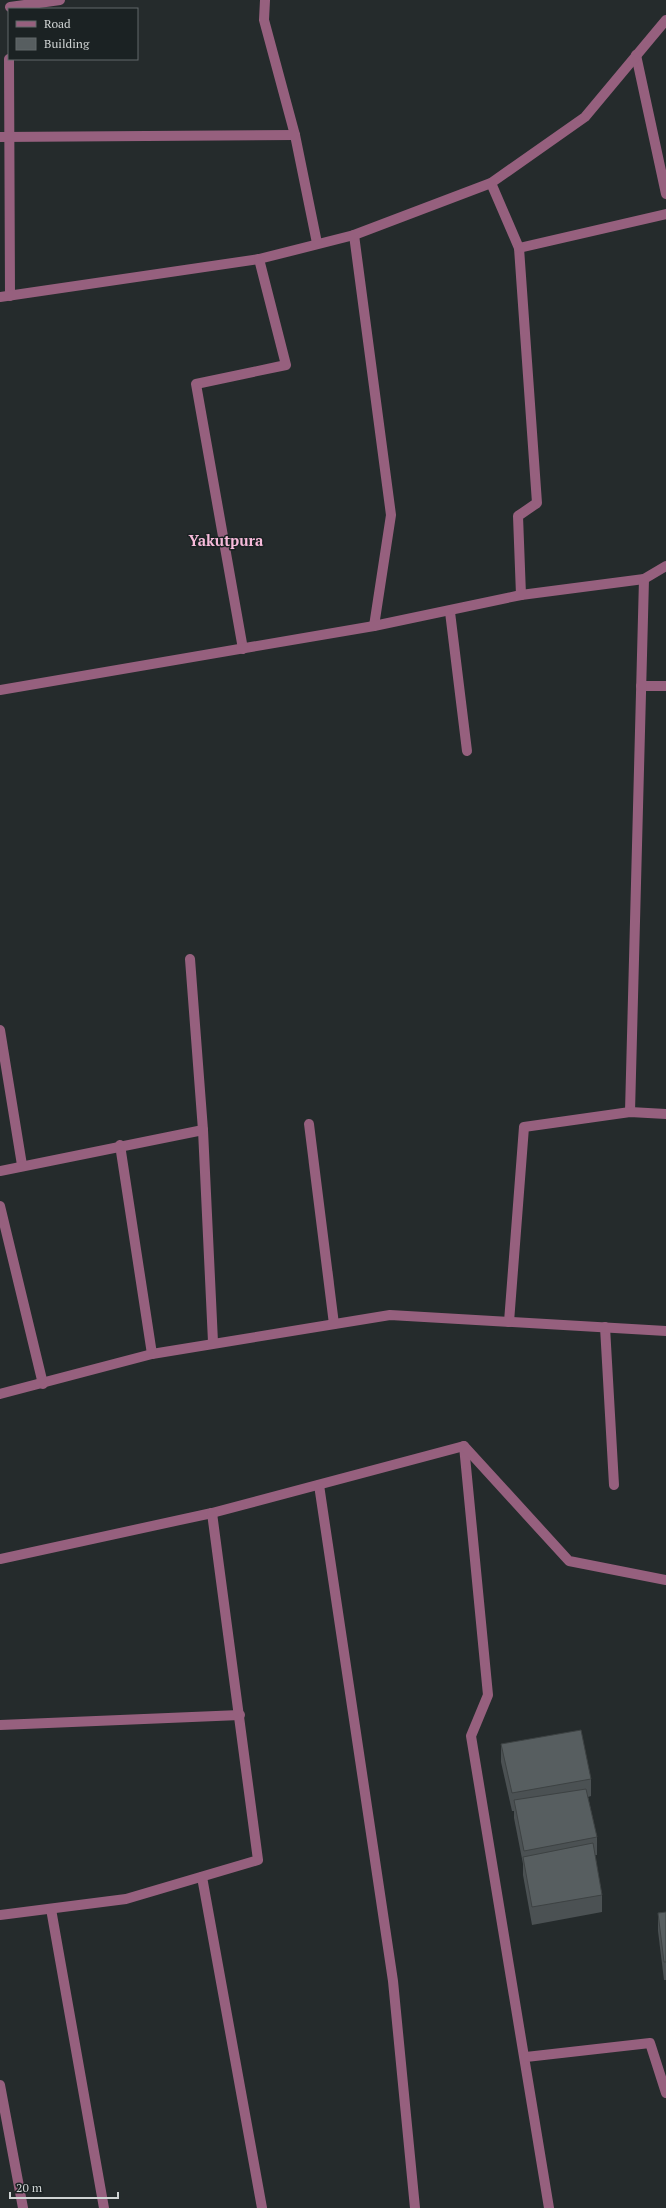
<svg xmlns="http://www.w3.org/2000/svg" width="666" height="2208" font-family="'PT Serif',serif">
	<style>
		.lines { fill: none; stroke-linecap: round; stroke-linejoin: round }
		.minor { stroke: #96607e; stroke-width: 10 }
		.wall { fill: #4b5153 }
		.building { fill: #575e60; stroke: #3d4243 }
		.labels { text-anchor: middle; stroke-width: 3; stroke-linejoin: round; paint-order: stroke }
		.district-label { font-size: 15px; font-weight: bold; fill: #f7bbdb; stroke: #1b2223 }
	</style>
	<rect width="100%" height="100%" fill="#252b2c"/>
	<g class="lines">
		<g class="minor">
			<polyline points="265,0 264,20 295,135 317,243"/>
			<polyline points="10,7 60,0"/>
			<polyline points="636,55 666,194"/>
			<polyline points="9,59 10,296"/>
			<polyline points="0,137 295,135"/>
			<polyline points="491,183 519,248 537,503 518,516 521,595"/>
			<polyline points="354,235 391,515 374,626"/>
			<polyline points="519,248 666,214"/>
			<polyline points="0,297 259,259 354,235 491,183 585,117 666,20"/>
			<polyline points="450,612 467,751"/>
			<polyline points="243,649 196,384 286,365 259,259"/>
			<polyline points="641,686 666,686"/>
			<polyline points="0,690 374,626 521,595 644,579 666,566"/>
			<polyline points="190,959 203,1130 213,1342"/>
			<polyline points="0,1030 22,1165"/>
			<polyline points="630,1112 644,579"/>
			<polyline points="309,1124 334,1324"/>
			<polyline points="120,1145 152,1354"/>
			<polyline points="0,1171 203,1130"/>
			<polyline points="0,1206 43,1384"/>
			<polyline points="509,1322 524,1127 630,1112 666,1114"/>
			<polyline points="605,1327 614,1485"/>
			<polyline points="0,1394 152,1354 390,1315 666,1331"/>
			<polyline points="464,1446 488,1695 471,1736 549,2208"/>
			<polyline points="319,1485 393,1981 415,2208"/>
			<polyline points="0,1559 212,1513 464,1446 569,1561 666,1580"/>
			<polyline points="0,1725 240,1715"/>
			<polyline points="202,1877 262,2208"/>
			<polyline points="51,1909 104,2208"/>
			<polyline points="0,1915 126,1899 258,1860 212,1513"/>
			<polyline points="526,2057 650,2043 666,2093"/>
			<polyline points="0,2085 23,2208"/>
		</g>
	</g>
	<g class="wall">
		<polygon points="501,1744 591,1779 591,1796 588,1797 597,1837 597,1855 595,1855 602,1895 602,1912 532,1925 523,1875 523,1864 514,1818 514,1811 512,1811 501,1762"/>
		<polygon points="666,1912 666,1980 664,1980 658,1931 658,1913"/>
	</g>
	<g class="building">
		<polygon points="581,1730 591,1779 512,1793 501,1744"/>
		<polygon points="586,1789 597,1837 524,1851 514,1800"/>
		<polygon points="593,1843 602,1895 532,1907 523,1857"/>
		<polygon points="666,1912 666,1962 664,1962 658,1913"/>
	</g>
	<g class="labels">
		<g class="district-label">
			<text x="226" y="546">Yakutpura</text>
		</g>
	</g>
	<rect x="8" y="8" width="130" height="52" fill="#1b2223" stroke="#63696a"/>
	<rect x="16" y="21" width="20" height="6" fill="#96607e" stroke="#63696a"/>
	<text x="44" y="28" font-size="12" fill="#d0d4d4">Road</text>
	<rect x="16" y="38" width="20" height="12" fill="#575e60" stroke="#63696a"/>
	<text x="44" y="48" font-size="12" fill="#d0d4d4">Building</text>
	<path d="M10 2192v6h108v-6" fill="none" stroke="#d0d4d4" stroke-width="2"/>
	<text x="16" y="2192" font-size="12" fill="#d0d4d4" stroke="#1b2223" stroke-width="3" paint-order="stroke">20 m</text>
</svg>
